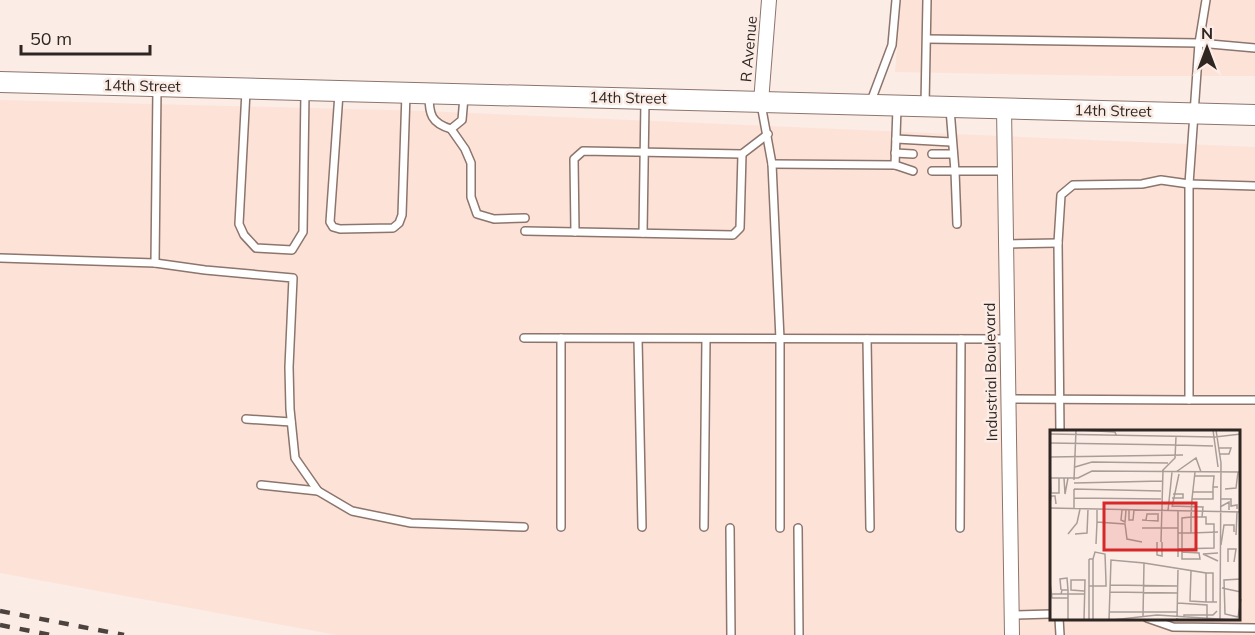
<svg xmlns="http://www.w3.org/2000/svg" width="1255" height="635" font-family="Mulish,sans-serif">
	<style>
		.built { fill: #fde2d8; fill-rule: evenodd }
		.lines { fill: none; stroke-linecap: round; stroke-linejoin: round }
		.service-casing { stroke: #8c756c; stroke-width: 10 }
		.minor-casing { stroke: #8c756c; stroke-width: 16 }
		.secondary-casing { stroke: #8c756c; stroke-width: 22 }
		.service { stroke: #fff; stroke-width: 7 }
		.minor { stroke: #fff; stroke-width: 14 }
		.secondary { stroke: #fff; stroke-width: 20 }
		.rail { stroke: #4c423e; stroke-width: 4.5; stroke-dasharray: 10 10; stroke-linecap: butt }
		.labels { text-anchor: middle; stroke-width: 5; stroke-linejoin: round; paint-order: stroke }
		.street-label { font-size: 15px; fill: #2f2622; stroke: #fbece6 }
		.inset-road { fill: none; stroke: #a99d98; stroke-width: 1.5 }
		.view { fill: #d62828; fill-opacity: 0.15; stroke: #d62828; stroke-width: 3 }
		.inset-edge { fill: none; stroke: #2f2622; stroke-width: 3 }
	</style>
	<rect width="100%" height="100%" fill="#fbece6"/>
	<g class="built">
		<polygon points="901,0 1255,0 1255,76 1120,76 895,72"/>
		<path d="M0 100 424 111 1255 147V635H337L0 573ZM1051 431H1238V618H1051Z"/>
	</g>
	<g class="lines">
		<g class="service-casing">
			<g id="service">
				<polyline points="927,39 1199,43 1255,48"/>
				<polyline points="246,91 239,224 244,235 256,248 292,250 303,232 305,92"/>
				<polyline points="339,93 330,222 333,227 340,229 393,228 399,223 402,215 406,93"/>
				<path d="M429 95C429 114 431 123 451 129"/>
				<polyline points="464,97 462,120 451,129 465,149 471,163 471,197 477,214 494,219 525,218"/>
				<polyline points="871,101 892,45 896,0"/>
				<polyline points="761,104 772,164 780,339 780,528"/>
				<polyline points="925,105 927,0"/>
				<polyline points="950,109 955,171 1005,171"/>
				<polyline points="896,139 951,142"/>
				<polyline points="895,153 913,154"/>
				<polyline points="932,154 953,154"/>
				<polyline points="772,164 895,165 897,108"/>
				<polyline points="895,165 913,171"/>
				<polyline points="932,171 955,171 957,224"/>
				<polyline points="525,231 733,235 740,228 742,154"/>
				<polyline points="575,232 574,159 583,151 742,154 768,134"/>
				<polyline points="643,233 645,101"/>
				<polyline points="1006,244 1058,243"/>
				<polyline points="0,258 155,263 205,270 293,278 289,367 290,409 295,458 318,491 352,511 411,523 524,527"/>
				<polyline points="155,263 157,89"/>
				<polyline points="524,338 1007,339"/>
				<polyline points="561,338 561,527"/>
				<polyline points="638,339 642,527"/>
				<polyline points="867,339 870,528"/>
				<polyline points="1008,399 1189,400 1189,184 1255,186"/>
				<polyline points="1189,400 1255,400"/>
				<polyline points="246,419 291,422"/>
				<polyline points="1060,431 1058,243 1061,195 1073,185 1142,184 1161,180 1189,184 1199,43 1206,0"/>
				<polyline points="261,485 318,491"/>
				<polyline points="704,527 706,339"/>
				<polyline points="730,528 731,635"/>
				<polyline points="798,528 799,635"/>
				<polyline points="960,528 961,339"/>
				<polyline points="1012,615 1051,614"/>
				<polyline points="1059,618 1060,635"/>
				<polyline points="1147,618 1173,627 1255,628"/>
			</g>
		</g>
		<g class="minor-casing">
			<g id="minor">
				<polyline points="761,102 769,0"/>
				<polyline points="1004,108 1012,635"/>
			</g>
		</g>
		<g class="secondary-casing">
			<polyline id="secondary" points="0,82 1255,115"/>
		</g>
		<use href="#service" class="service"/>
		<use href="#minor" class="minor"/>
		<use href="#secondary" class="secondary"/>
		<g class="rail">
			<polyline points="0,611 124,635"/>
			<polyline points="0,625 51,635"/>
		</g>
	</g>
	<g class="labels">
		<g class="street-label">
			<text transform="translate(749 49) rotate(-85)" y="5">R Avenue</text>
			<text transform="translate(142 86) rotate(1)" y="5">14th Street</text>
			<text transform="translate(628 98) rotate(1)" y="5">14th Street</text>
			<text transform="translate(1113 111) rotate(1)" y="5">14th Street</text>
			<text transform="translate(991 372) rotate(-91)" y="5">Industrial Boulevard</text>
		</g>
	</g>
	<g transform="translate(1050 430)">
		<rect width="190" height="190" fill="#fbece6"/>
		<path class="inset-road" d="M29 0 65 2 66 5M163 0 168 37M166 0 171 33 170 190M0 4 165 7 191 4M0 13 126 15M126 15 163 16M169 18H181L179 24H170M0 27 133 25M0 36 1 63H9V48M25 37 42 32 118 33M126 42 146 28 151 42M145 42 142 69H163V57H168M145 46H164L163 57M0 48H28L42 41 191 42M14 48 15 64 18 48M24 50 26 0M24 53 112 51M24 59 111 61M175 59 186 58 188 42M142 62H163M24 68 111 69M122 68H133V64H123M171 69H181V76L187 75V79M0 74 1 66H5L6 74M122 76 153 77 152 87M122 77 129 44M170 77 179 72V80M0 78 191 82M24 79V59M47 79V92L75 94 77 109 92 112M72 80 71 90 75 92 76 80M79 80V90H83L84 80M118 81 122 42M128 81V127M92 90 108 91V85M96 90 97 84H109M92 98H128M128 103H141V87H156V94H164V118L128 119M141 103 168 102M18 104 27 93 30 79M25 104 37 103 38 79M186 105 187 82M107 112V125L112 126V112M111 112 113 40 125 28 126 7M46 114 47 92M171 115 174 95H184V102M132 122 149 123 150 129H132V88L141 87 142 69M168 131 153 124 168 123M178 132V119H186L184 132M94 133 156 143V172H167M141 141 140 171 156 172M156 143H163V172M191 149 174 150 175 184 188 187 191 169M0 152 2 168H18M60 155 128 156M39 156H56V152L55 124 45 122 43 129H39M172 158 191 162M11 160 10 149 17 148 18 160M34 161 21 160V150H35L34 190M60 162 128 163M0 164H34M11 164 12 160H18V190M128 173 157 175V189M60 182H127M134 188V185H163L167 181M39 190V129M43 190V129M59 190 61 130 94 133 93 186M62 190 107 185 184 190M127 190 128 138"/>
		<path class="view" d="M54 73H146V120H54Z"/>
		<rect width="190" height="190" class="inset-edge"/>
	</g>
	<g transform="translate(1207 48)" stroke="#fbece6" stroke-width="4.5" paint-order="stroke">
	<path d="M0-4.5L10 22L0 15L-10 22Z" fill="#2f2622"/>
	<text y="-9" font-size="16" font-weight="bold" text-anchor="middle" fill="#2f2622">N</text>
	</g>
	<path d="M21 45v9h129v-9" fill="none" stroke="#2f2622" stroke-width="3"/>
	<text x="30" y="45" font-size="18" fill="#2f2622" stroke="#fbece6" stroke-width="4.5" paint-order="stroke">50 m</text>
</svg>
